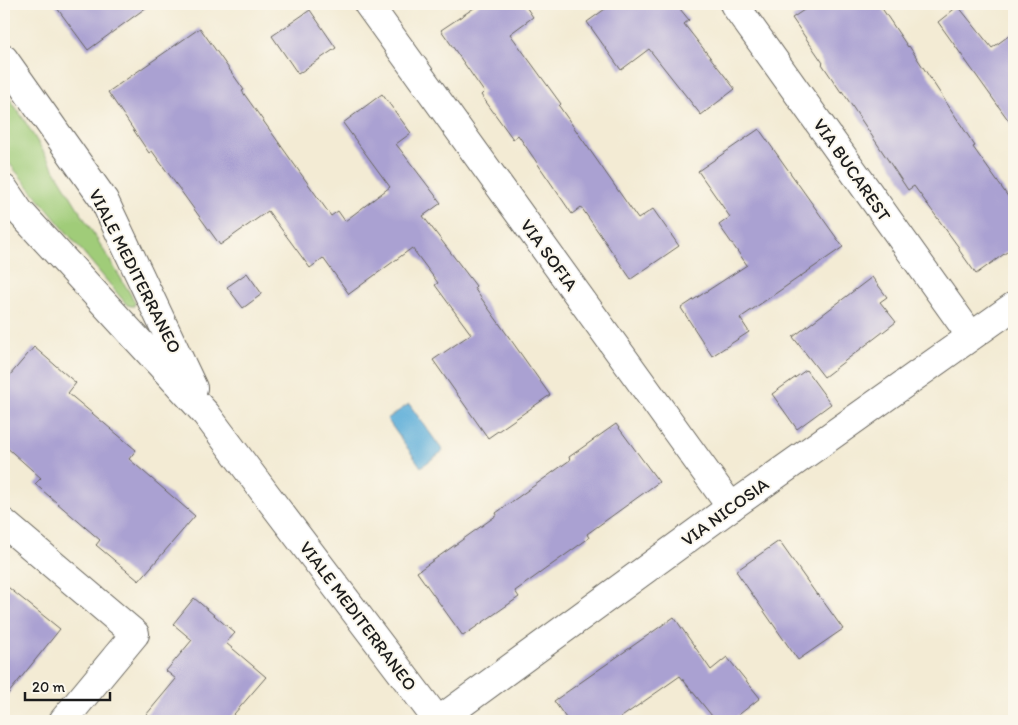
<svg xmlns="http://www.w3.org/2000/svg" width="1018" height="725" font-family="Itim,sans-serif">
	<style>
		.green { fill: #a0cc79; stroke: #5e744a }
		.water { fill: #5eafd9; stroke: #3d667a }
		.building { fill: #aaa1d2 }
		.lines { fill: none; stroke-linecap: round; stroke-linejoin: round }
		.minor-casing { stroke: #67645c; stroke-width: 30 }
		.minor { stroke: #fff; stroke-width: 28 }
		.labels { text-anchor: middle; stroke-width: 4; stroke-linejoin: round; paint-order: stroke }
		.street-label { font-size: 18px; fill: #1c1c1c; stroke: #fbf7ec }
	</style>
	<rect width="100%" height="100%" fill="#fbf7ec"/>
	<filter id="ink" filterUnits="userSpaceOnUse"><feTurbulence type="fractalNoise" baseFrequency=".02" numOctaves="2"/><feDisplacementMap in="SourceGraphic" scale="10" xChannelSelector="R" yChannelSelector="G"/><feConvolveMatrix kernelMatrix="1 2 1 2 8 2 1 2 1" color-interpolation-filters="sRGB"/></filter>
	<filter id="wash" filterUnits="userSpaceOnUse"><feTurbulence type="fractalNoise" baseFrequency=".0096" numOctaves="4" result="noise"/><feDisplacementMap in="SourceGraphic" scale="20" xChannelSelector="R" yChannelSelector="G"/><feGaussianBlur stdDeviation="1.12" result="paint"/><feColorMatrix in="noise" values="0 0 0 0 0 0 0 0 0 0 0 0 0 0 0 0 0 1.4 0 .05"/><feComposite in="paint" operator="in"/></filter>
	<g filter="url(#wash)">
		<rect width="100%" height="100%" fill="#f3ebd4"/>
		<polygon class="green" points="4,91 21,115 128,290 135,302 134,306 131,306 127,305 4,157"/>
		<polygon class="water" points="409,404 443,451 421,467 387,419"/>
		<g id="blocks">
			<g class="building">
				<polygon points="54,4 151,4 88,50"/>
				<polygon points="480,4 524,4 533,17 510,34 561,104 559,106 638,219 653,209 679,246 631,279 581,207 572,214 518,135 513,139 481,95 484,92 441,30"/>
				<polygon points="612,4 676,4 689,20 684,24 735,89 701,115 649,49 621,70 587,22"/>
				<polygon points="813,4 879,4 908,47 909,46 975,146 973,147 1014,205 1014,247 976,274 959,250 960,249 914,186 908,190 842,91 841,92 822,64 823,63 792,18"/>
				<polygon points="958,6 992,48 1014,32 1014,128 938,22"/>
				<polygon points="310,10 336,48 298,74 272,36"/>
				<polygon points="200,28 244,90 242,91 331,216 338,211 345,221 390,187 343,123 382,94 411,133 396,144 441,203 423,216 476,286 474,288 550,395 488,438 433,360 471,334 435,285 438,283 412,248 349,294 323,258 310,268 268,211 220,245 152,151 149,153 108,92"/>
				<polygon points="759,129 843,247 740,318 749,332 712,356 681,308 747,265 719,225 730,217 698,171"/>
				<polygon points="247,273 262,294 243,308 227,287"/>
				<polygon points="872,277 887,297 880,302 896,322 824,377 793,337"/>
				<polygon points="34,347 76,383 68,393 136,450 129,459 195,516 139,581 96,545 100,540 35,484 41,478 4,445 4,382"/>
				<polygon points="806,370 831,404 797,429 772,394"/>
				<polygon points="616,424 659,482 587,534 589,538 515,591 519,597 463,636 417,572 497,515 496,513 570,460 569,457"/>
				<polygon points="779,541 817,595 818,594 843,629 798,660 736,571"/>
				<polygon points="4,584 60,629 4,699"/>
				<polygon points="194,598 235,633 226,643 266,677 228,721 141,721 176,679 166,671 192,640 173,624"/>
				<polygon points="674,617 711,670 727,657 760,698 731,721 716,721 680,676 616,721 568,721 554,701"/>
			</g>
		</g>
	</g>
	<g filter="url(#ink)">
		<use href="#blocks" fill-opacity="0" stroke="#67645c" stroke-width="1"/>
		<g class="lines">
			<g class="minor-casing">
				<g id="minor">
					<polyline points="368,4 731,507"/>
					<polyline points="734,4 971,336"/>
					<polyline points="4,59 104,200 193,388"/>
					<polyline points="4,189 19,211 206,414 268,497 438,721"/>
					<polyline points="4,523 135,634 63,721"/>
					<polyline points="438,721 731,507 1014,306"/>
				</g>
			</g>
			<use href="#minor" class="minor"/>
		</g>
	</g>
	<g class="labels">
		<g class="street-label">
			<text transform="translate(852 170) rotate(55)" y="6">VIA BUCAREST</text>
			<text transform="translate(549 255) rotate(54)" y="6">VIA SOFIA</text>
			<text transform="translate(135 271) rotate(63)" y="6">VIALE MEDITERRANEO</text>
			<text transform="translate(725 512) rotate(-36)" y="6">VIA NICOSIA</text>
			<text transform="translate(358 616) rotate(53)" y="6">VIALE MEDITERRANEO</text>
		</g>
	</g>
	<rect width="1018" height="725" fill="none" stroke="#fbf7ec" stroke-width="20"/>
	<path d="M25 692v8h85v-8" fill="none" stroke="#1c1c1c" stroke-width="2.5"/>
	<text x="32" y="692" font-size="15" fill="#1c1c1c" stroke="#fbf7ec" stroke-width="4" paint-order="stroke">20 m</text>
</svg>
